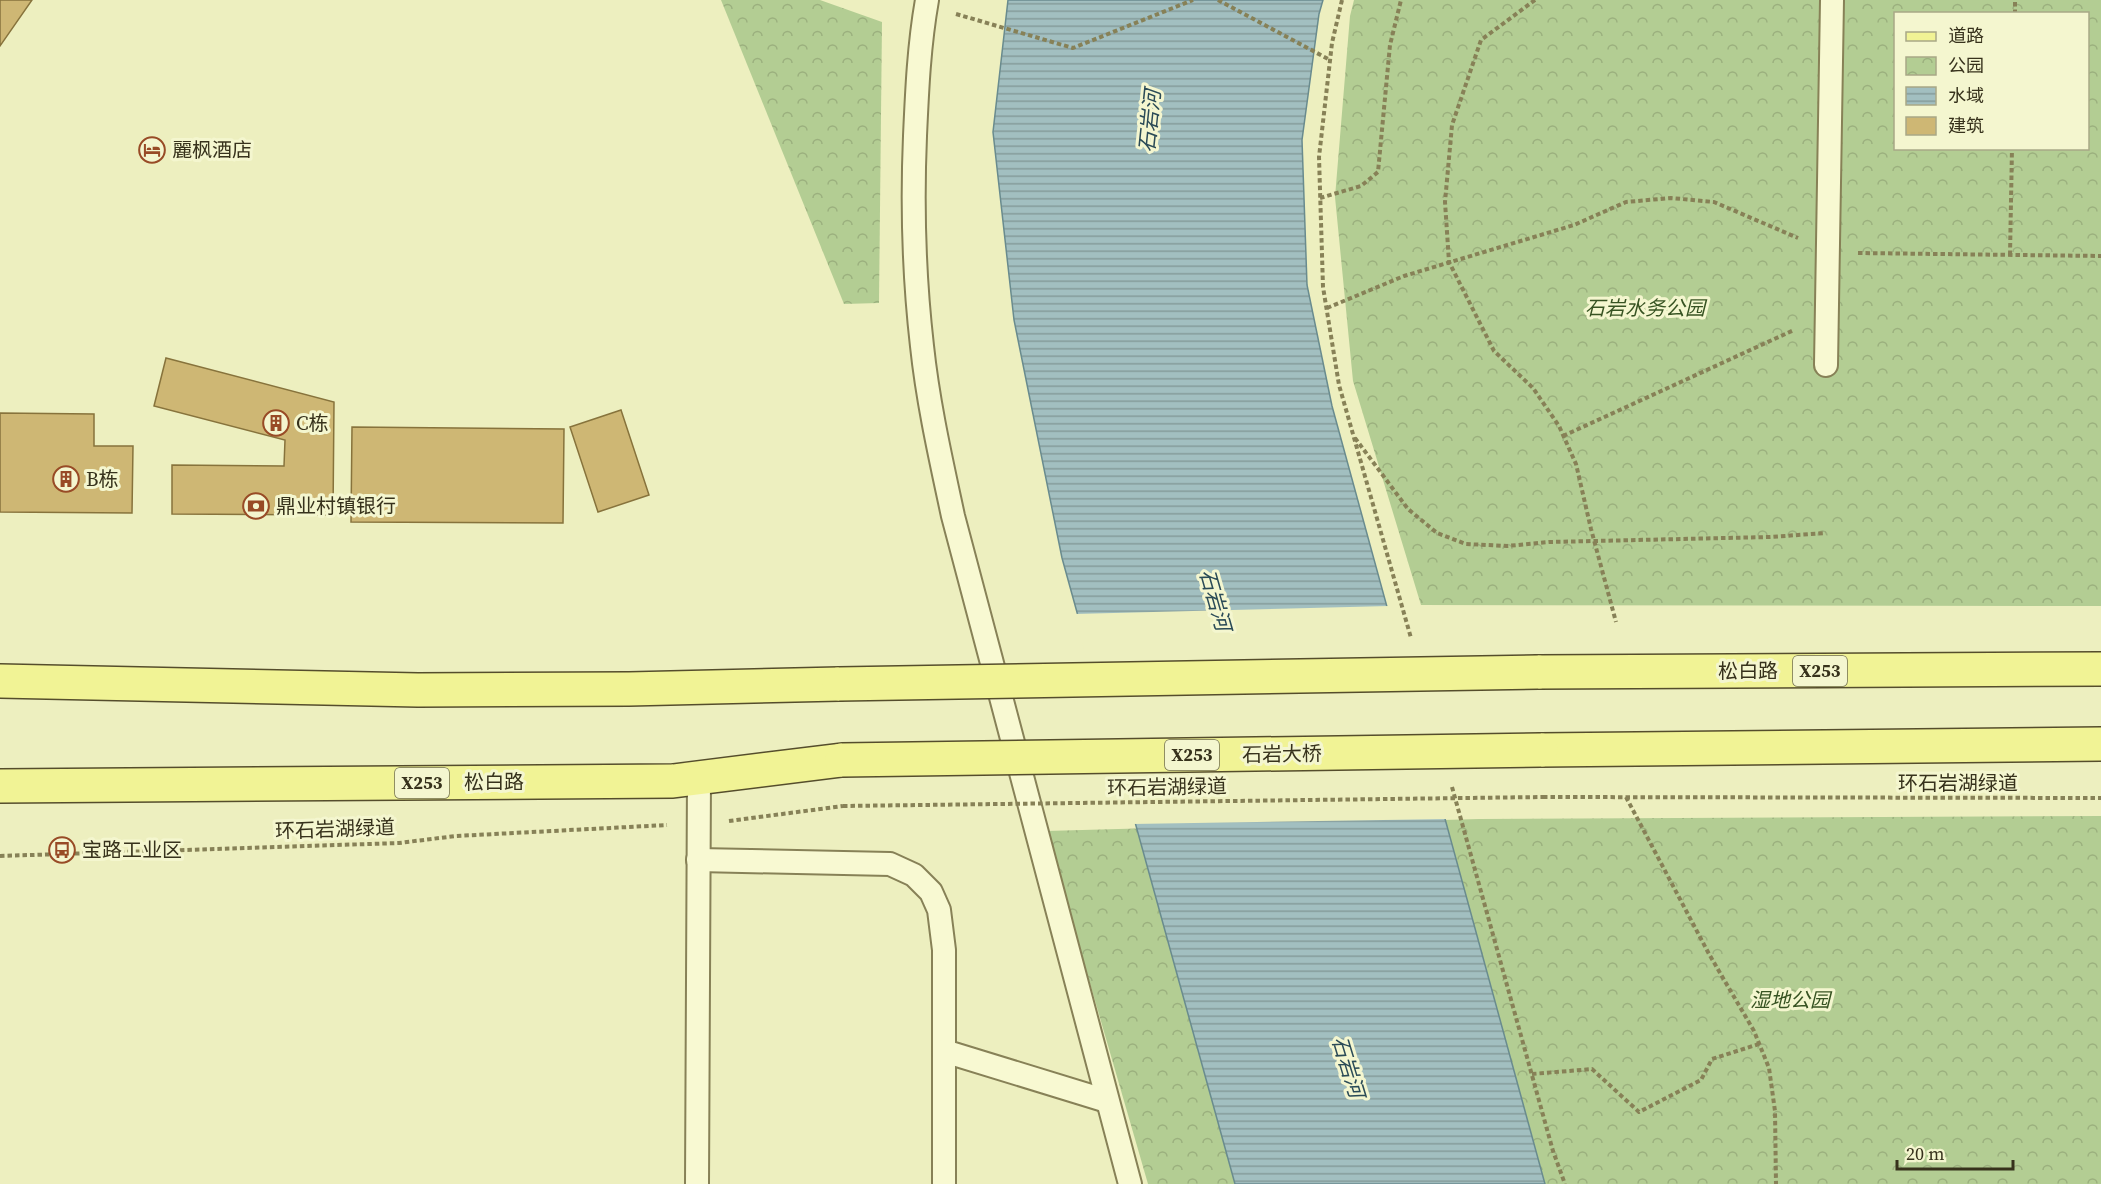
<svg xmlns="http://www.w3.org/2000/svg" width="2101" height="1184" font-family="'Source Serif 4','Noto Sans SC',serif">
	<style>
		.park { fill: url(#park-crowns); fill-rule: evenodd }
		.water { fill: url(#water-rules); stroke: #698b8e; stroke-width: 1.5 }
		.pier { fill: #edefbf }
		.building { fill: #ceb774; stroke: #87733c; stroke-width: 1.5 }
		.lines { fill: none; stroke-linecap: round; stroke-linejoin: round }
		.service-casing { stroke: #878157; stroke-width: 26 }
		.primary-casing { stroke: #554d2c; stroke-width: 36 }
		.path { stroke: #878157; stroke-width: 4; stroke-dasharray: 4.5 3; stroke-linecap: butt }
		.service { stroke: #f8f9d2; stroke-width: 22 }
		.primary { stroke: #f1f395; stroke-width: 33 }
		.primary-bridge-casing { stroke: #554d2c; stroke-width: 36; stroke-linecap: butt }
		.path-bridge { stroke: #878157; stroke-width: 4; stroke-dasharray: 4.5 3; stroke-linecap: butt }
		.primary-bridge { stroke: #f1f395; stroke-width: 33 }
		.labels { text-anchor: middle; stroke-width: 6; stroke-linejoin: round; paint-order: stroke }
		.shield { fill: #f4f6cf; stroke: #706d52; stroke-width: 1.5 }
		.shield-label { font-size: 18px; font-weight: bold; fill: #37321c }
		.poi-label { font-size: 20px; fill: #37321c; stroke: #f4f6cf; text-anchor: start }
		.park-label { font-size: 20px; font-style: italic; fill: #375322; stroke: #f4f6cf }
		.street-label { font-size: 20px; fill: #37321c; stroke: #f4f6cf }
		.water-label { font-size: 21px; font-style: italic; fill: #2b4b57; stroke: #f4f6cf }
	</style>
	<defs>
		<pattern id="park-crowns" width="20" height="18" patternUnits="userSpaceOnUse" patternTransform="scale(1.5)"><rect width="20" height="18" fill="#b3cd93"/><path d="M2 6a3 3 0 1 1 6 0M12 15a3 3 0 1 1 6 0" fill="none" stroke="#9bb07e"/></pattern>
		<pattern id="water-rules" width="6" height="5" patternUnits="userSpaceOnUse" patternTransform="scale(1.5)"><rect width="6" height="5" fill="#a2bfc0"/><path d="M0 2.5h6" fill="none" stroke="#859c9b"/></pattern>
	</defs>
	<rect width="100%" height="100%" fill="#edefbf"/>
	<g class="park">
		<polygon points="721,0 820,0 882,22 879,303 844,304"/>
		<path d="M1354 0H2101V606L1421 605 1353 381 1335 197 1350 16ZM1896 14H2088V148H1896Z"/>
		<polygon points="2101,816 2101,1184 1148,1184 1046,831 1479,819"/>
	</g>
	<polygon class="water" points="1008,0 1323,0 1319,14 1302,140 1307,285 1332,406 1545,1184 1235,1184 1062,558 1014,320 993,132"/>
	<polygon class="pier" points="1389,606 1448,819 1132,824 1074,614"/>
	<g class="building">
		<polygon points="0,0 32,0 0,46"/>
		<polygon points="166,358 334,402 333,515 172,514 172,465 284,466 285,440 154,406"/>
		<polygon points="621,410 649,495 598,512 570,427"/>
		<polygon points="0,413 94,414 94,446 133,446 132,513 0,512"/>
		<polygon points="352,427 564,429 563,523 351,522"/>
	</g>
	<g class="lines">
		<g class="service-casing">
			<g id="service">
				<path d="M927 0C919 45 917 91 915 136 912 206 914 276 922 346 928 403 941 460 953 516L1130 1184"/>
				<polyline points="1826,365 1832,0"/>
				<polyline points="698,860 890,864 914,875 931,892 939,910 944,950 944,1184"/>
				<polyline points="944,1051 1107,1101"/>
				<polyline points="697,1184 699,778"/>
			</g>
		</g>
		<g class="primary-casing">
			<g id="primary">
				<polyline points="1538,672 2101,669"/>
				<polyline points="0,681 418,690 629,689 839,684"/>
				<polyline points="1541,750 2101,744"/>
				<polyline points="0,786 673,781 842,760"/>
			</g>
		</g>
		<g class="path">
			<polyline points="1218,0 1330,60"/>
			<polyline points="1342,0 1332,43 1319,157 1323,287 1339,385 1411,638"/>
			<polyline points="1535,0 1481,40 1452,125 1445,202 1449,262 1494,351 1533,388 1559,426 1576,464 1591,529 1616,622"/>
			<polyline points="956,14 1073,48 1193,0"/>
			<polyline points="2015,14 2015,0"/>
			<polyline points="1320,198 1361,186 1378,172 1390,45 1401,0"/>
			<polyline points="1858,253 2101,256"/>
			<polyline points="2010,255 2012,148"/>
			<polyline points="1327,308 1404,276 1574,225 1626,202 1671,198 1714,202 1798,238"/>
			<polyline points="1563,436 1794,330"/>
			<polyline points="1355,438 1408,509 1437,533 1466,544 1507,546 1549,542 1770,537 1826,533"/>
			<polyline points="1452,787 1553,1151 1565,1184"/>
			<polyline points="1543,797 2101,798"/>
			<polyline points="1626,797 1709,954 1754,1031 1769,1068 1775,1111 1776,1184"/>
			<polyline points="729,821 843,806"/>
			<polyline points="0,856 399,843 456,836 667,825"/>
			<polyline points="1532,1074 1592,1069 1639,1112 1701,1080 1712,1059 1759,1044"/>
		</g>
		<use href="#service" class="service"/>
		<use href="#primary" class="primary"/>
		<g class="primary-bridge-casing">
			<g id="primary-bridge">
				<polyline points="839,684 1538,672"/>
				<polyline points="842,760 1541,750"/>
			</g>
		</g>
		<polyline class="path-bridge" points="843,806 1543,797"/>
		<use href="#primary-bridge" class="primary-bridge"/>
	</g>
	<defs>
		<g id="hotel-ring" transform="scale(1.35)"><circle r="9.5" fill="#f4f6cf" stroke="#984b26" stroke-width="1.5"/><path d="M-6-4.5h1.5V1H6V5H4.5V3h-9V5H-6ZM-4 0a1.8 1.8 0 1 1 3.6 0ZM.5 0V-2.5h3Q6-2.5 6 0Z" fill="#984b26"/></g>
		<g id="building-ring" transform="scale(1.35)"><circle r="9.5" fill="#f4f6cf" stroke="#984b26" stroke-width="1.5"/><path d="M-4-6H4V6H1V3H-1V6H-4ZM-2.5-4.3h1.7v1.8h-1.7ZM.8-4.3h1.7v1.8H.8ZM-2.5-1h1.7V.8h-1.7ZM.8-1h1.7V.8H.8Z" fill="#984b26"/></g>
		<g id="bank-ring" transform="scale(1.35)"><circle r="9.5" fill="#f4f6cf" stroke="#984b26" stroke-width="1.5"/><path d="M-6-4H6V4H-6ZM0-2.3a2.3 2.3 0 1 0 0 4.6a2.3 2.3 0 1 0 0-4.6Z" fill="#984b26"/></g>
		<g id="bus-ring" transform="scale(1.35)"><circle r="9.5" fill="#f4f6cf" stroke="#984b26" stroke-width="1.5"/><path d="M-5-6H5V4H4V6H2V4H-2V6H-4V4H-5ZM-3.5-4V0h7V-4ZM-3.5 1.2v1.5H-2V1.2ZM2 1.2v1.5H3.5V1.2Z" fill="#984b26"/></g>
	</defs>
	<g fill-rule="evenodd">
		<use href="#hotel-ring" x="152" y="150"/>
		<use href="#building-ring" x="276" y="423"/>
		<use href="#building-ring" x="66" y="479"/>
		<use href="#bank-ring" x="256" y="506"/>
		<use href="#bus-ring" x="62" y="850"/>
	</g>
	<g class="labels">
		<g class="shield">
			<rect x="1793" y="656" width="54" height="30" rx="4.5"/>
			<rect x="1165" y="740" width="54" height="30" rx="4.5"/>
			<rect x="395" y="768" width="54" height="30" rx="4.5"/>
		</g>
		<g class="shield-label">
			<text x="1820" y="677">X253</text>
			<text x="1192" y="761">X253</text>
			<text x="422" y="789">X253</text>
		</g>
		<g class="poi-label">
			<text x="172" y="157">麗枫酒店</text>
			<text x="296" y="430">C栋</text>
			<text x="86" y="486">B栋</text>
			<text x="276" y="513">鼎业村镇银行</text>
			<text x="82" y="857">宝路工业区</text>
		</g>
		<g class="park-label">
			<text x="1645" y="315">石岩水务公园</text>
			<text x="1790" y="1007">湿地公园</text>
		</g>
		<g class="street-label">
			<text x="1748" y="678">松白路</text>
			<text transform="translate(1282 754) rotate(-1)" y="7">石岩大桥</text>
			<text x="494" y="789">松白路</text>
			<text x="1958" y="790">环石岩湖绿道</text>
			<text transform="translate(1167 787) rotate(-1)" y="7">环石岩湖绿道</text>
			<text transform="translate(335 829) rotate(-2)" y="7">环石岩湖绿道</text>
		</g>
		<g class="water-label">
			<text transform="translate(1150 121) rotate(-84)" y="7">石岩河</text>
			<text transform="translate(1215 600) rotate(74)" y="7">石岩河</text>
			<text transform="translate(1348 1067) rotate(73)" y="7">石岩河</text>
		</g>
	</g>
	<rect x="1894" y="12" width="195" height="138" fill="#f4f6cf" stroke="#a8a887" stroke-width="1.5"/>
	<rect x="1906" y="32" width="30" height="9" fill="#f1f395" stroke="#a8a887" stroke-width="1.5"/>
	<text x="1948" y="42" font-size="18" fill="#37321c">道路</text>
	<rect x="1906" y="57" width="30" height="18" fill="url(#park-crowns)" stroke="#a8a887" stroke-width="1.5"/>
	<text x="1948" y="72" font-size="18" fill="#37321c">公园</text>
	<rect x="1906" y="87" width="30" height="18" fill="url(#water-rules)" stroke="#a8a887" stroke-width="1.5"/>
	<text x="1948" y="102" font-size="18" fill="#37321c">水域</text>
	<rect x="1906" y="117" width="30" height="18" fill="#ceb774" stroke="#a8a887" stroke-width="1.5"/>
	<text x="1948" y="132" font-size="18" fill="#37321c">建筑</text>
	<path d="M1897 1160v9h116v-9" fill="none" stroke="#37321c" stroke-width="3"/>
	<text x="1906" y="1160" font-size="18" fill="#37321c" stroke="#f4f6cf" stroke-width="4.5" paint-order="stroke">20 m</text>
</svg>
